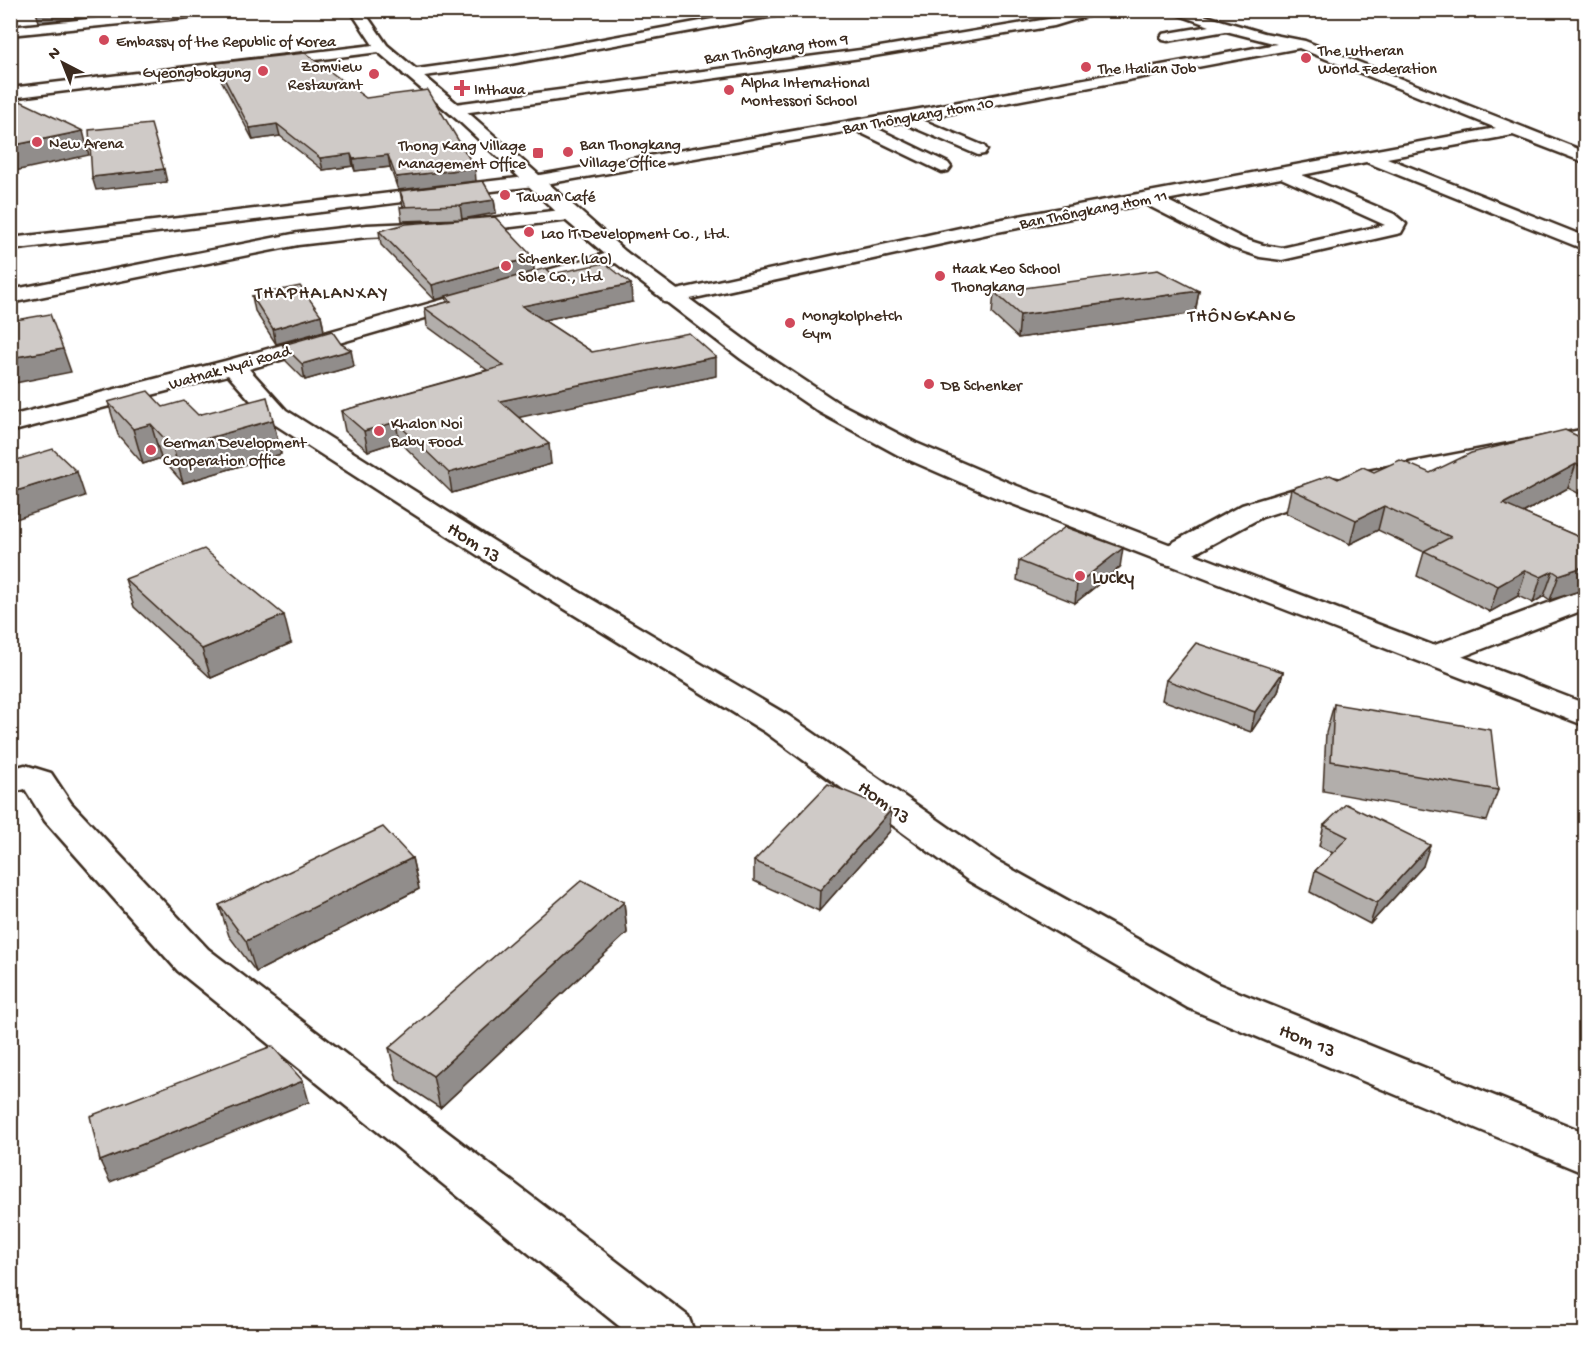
<svg xmlns="http://www.w3.org/2000/svg" width="1596" height="1345" font-family="'Gochi Hand',sans-serif">
	<style>
		.lines { fill: none; stroke-linecap: round; stroke-linejoin: round }
		.street-casing { stroke: #3b2a1e; stroke-width: 5 }
		.secondary-casing { stroke: #3b2a1e; stroke-width: 5 }
		.street { fill: #fff; fill-rule: evenodd }
		.secondary { fill: #fff; fill-rule: evenodd }
		.wall { fill: #b2aeab; stroke: #3b2a1e; stroke-width: 1.5 }
		.shaded-wall { fill: #918d8b; stroke: #3b2a1e; stroke-width: 1.5 }
		.building { fill: #cfcac7; stroke: #3b2a1e; stroke-width: 1.5 }
		.poi-dot { fill: #d1495b; stroke: #fff; stroke-width: 2 }
		.labels { text-anchor: middle; stroke-width: 4.5; stroke-linejoin: round; paint-order: stroke }
		.far-poi-label { font-size: 16px; fill: #3b2a1e; stroke: #fff; text-anchor: start }
		.far-street-label { font-size: 16px; fill: #3b2a1e; stroke: #fff }
		.far-quarter-label { font-size: 18px; letter-spacing: 1.5px; fill: #3b2a1e; stroke: #fff }
		.street-label { font-size: 20px; fill: #3b2a1e; stroke: #fff }
		.poi-label { font-size: 20px; fill: #3b2a1e; stroke: #fff; text-anchor: start }
	</style>
	<rect width="100%" height="100%" fill="#fff"/>
	<filter id="ink" filterUnits="userSpaceOnUse"><feTurbulence type="fractalNoise" baseFrequency=".0167" numOctaves="2"/><feDisplacementMap in="SourceGraphic" scale="12" xChannelSelector="R" yChannelSelector="G"/><feConvolveMatrix kernelMatrix="1 2 1 2 8 2 1 2 1" color-interpolation-filters="sRGB"/></filter>
	<g filter="url(#ink)">
		<g class="lines">
			<g class="street-casing">
				<g id="street">
					<polygon points="761,10 791,10 785,14 505,65 410,78 403,74 410,70 505,57"/>
					<polygon points="1084,10 1107,10 1054,26 868,57 455,114 447,109 455,104 868,49 1054,18"/>
					<path d="M1165 10H1186L1264 33 1305 41 1586 152V163L1513 135 1387 158 1586 237V250L1366 162 1302 175 1394 214 1406 224 1401 233 1282 260 1260 257 1230 247 1145 204 992 233 672 303 664 302 661 297 664 292 672 291 992 221 1496 128 1299 48 920 119 984 146 987 150 984 154 978 155 901 122 874 127 948 163 951 167 948 171 942 172 855 130 534 186 10 250V238L534 176 920 109 1277 44 1226 31 1168 41 1163 40 1161 37 1163 34 1210 26ZM1281 178 1385 225 1282 248 1263 245 1244 239 1166 200Z"/>
					<polygon points="382,44 389,48 387,51 10,98 10,88"/>
					<polygon points="571,209 578,211 581,215 578,219 462,233 367,237 298,245 10,303 10,290 298,233 367,225 462,221"/>
					<polygon points="619,250 626,252 629,256 626,260 249,369 286,410 505,548 789,716 997,861 1218,984 1586,1133 1586,1174 1188,1008 969,881 765,732 485,560 268,420 228,375 10,432 10,416 225,361"/>
					<polygon points="1586,429 1586,445 1378,485 1368,483 1364,477 1368,471 1378,469"/>
					<polygon points="1331,478 1341,480 1345,486 1341,492 1262,517 1179,562 1169,565 1159,562 1154,556 1159,550 1242,505"/>
					<polygon points="1586,589 1586,609 1446,663 1435,666 1424,663 1419,656 1424,649"/>
					<polygon points="25,765 51,773 71,803 208,949 688,1316 695,1334 629,1334 178,971 45,821 25,789 10,793 10,769"/>
				</g>
			</g>
			<g class="secondary-casing">
				<g id="secondary">
					<polygon points="176,10 226,10 220,14 10,35 10,27"/>
					<polygon points="350,10 363,10 387,45 472,116 626,252 757,349 837,402 916,443 1012,484 1586,704 1586,726 992,496 898,455 819,412 741,359 612,260 564,219 460,122 377,51"/>
				</g>
			</g>
			<use href="#street" class="street"/>
			<use href="#secondary" class="secondary"/>
		</g>
		<g class="wall">
			<polygon points="216,63 476,181 398,190 390,167 355,171 353,166 323,170 280,136 253,140 218,74"/>
			<polygon points="400,191 494,200 496,213 462,219 402,221 400,207 403,207"/>
			<polygon points="379,231 533,257 534,271 552,274 632,302 543,320 592,352 716,376 518,417 551,464 452,493 399,441 368,451 345,431 341,411 487,370 427,326 425,308 447,302 446,296 435,300 381,245"/>
			<polygon points="1199,291 1195,313 1018,338 992,314 994,292"/>
			<polygon points="252,296 321,315 324,331 276,344 255,311"/>
			<polygon points="283,345 354,366 305,380 286,361"/>
			<polygon points="108,402 163,407 198,415 273,420 281,454 183,483 161,458 143,464 118,435"/>
			<polygon points="1586,440 1586,497 1568,488 1523,513 1586,540 1586,589 1550,600 1544,596 1533,603 1518,596 1490,612 1417,576 1424,552 1378,530 1350,544 1286,513 1291,489 1374,472 1430,473"/>
			<polygon points="1019,561 1120,567 1075,603 1017,580"/>
			<polygon points="125,579 291,643 211,678 134,607"/>
			<polygon points="1283,672 1278,692 1251,732 1162,700 1166,680"/>
			<polygon points="1334,704 1498,790 1487,821 1323,791 1326,733"/>
			<polygon points="1324,825 1423,866 1370,924 1310,892 1315,871 1333,853 1319,846"/>
			<polygon points="890,831 819,911 754,881 754,861"/>
			<polygon points="412,858 419,889 256,972 229,936 219,905"/>
			<polygon points="624,902 627,933 440,1108 397,1080 389,1048"/>
		</g>
		<g class="shaded-wall">
			<polygon points="47,10 88,10 89,17 39,22 36,12"/>
			<polygon points="277,124 280,136 253,140 250,128"/>
			<polygon points="83,131 89,155 10,172 10,146"/>
			<polygon points="351,154 353,166 323,170 320,158"/>
			<polygon points="388,155 390,167 355,171 353,159"/>
			<polygon points="475,168 476,181 398,190 396,177"/>
			<polygon points="164,169 167,182 96,190 92,177"/>
			<polygon points="494,200 496,213 462,219 460,205"/>
			<polygon points="533,257 534,272 435,300 432,285"/>
			<polygon points="631,284 632,302 524,324 522,306"/>
			<polygon points="1199,291 1195,313 1018,338 1020,315"/>
			<polygon points="321,315 324,331 276,344 273,329"/>
			<polygon points="63,349 71,372 10,384 10,358"/>
			<polygon points="351,350 354,366 305,380 302,364"/>
			<polygon points="716,357 716,376 502,421 500,401"/>
			<polygon points="273,420 281,454 183,483 173,448"/>
			<polygon points="396,422 399,441 368,451 364,431"/>
			<polygon points="151,424 161,458 143,464 133,429"/>
			<polygon points="549,444 551,464 452,493 449,473"/>
			<polygon points="1576,464 1568,488 1495,528 1503,504"/>
			<polygon points="77,472 85,496 10,521 10,493"/>
			<polygon points="1384,506 1378,530 1350,544 1356,520"/>
			<polygon points="1123,548 1120,567 1075,603 1077,584"/>
			<polygon points="1586,566 1586,589 1550,600 1559,575"/>
			<polygon points="1526,570 1518,596 1490,612 1498,586"/>
			<polygon points="1553,571 1544,596 1533,603 1541,577"/>
			<polygon points="284,615 291,643 211,678 202,649"/>
			<polygon points="1283,672 1278,692 1251,732 1255,712"/>
			<polygon points="891,810 890,831 819,911 820,890"/>
			<polygon points="1430,845 1423,866 1370,924 1377,903"/>
			<polygon points="412,858 419,889 256,972 246,941"/>
			<polygon points="624,902 627,933 440,1108 433,1076"/>
			<polygon points="303,1081 309,1102 110,1182 100,1161"/>
		</g>
		<g class="building">
			<polygon points="305,53 366,98 428,90 475,168 396,177 388,155 353,159 351,154 320,158 277,124 250,128 216,63"/>
			<polygon points="10,97 12,97 83,131 10,146"/>
			<polygon points="151,124 164,169 92,177 89,130"/>
			<polygon points="483,181 494,200 460,205 400,207 406,207 400,191"/>
			<polygon points="495,217 533,257 432,285 379,231 406,224"/>
			<polygon points="605,263 631,284 522,306 592,352 689,333 716,357 500,401 549,444 449,473 396,422 364,431 341,411 504,366 425,308 451,301 446,296 546,268 552,274"/>
			<polygon points="1158,270 1199,291 1020,315 994,292"/>
			<polygon points="300,286 321,315 273,329 252,296"/>
			<polygon points="50,314 63,349 10,358 10,321"/>
			<polygon points="332,331 341,344 351,350 302,364 283,345"/>
			<polygon points="148,391 163,407 184,401 198,415 267,397 273,420 173,448 151,424 133,429 108,402"/>
			<polygon points="1565,430 1586,440 1586,469 1576,464 1503,504 1586,540 1586,566 1559,575 1553,571 1541,577 1526,570 1498,586 1424,551 1451,537 1384,506 1356,520 1291,489 1330,475 1338,479 1363,467 1374,472 1400,460 1430,473 1471,453"/>
			<polygon points="53,449 77,472 10,493 10,462"/>
			<polygon points="1065,527 1123,548 1077,584 1019,561"/>
			<polygon points="204,549 284,615 202,649 125,579"/>
			<polygon points="1196,643 1283,672 1255,712 1166,680"/>
			<polygon points="1334,704 1491,730 1498,790 1331,761"/>
			<polygon points="828,784 891,810 820,890 754,861"/>
			<polygon points="1346,804 1430,845 1377,903 1315,871 1348,837 1324,825"/>
			<polygon points="383,827 412,858 246,941 219,905"/>
			<polygon points="582,880 624,902 433,1076 389,1048"/>
			<polygon points="272,1046 303,1081 100,1161 90,1116"/>
		</g>
	</g>
	<g class="poi-dot">
		<circle cx="104" cy="40" r="6"/>
		<circle cx="1306" cy="58" r="6"/>
		<circle cx="1086" cy="67" r="6"/>
		<circle cx="263" cy="71" r="6"/>
		<circle cx="374" cy="74" r="6"/>
		<path d="M459 79h6v6h6v6h-6v6h-6v-6h-6v-6h6z"/>
		<circle cx="729" cy="90" r="6"/>
		<circle cx="37" cy="142" r="6"/>
		<circle cx="568" cy="152" r="6"/>
		<rect x="532" y="147" width="12" height="12" rx="3"/>
		<circle cx="505" cy="195" r="6"/>
		<circle cx="529" cy="232" r="6"/>
		<circle cx="506" cy="266" r="6"/>
		<circle cx="940" cy="276" r="6"/>
		<circle cx="790" cy="323" r="6"/>
		<circle cx="929" cy="384" r="6"/>
		<circle cx="379" cy="431" r="6"/>
		<circle cx="151" cy="450" r="6"/>
		<circle cx="1080" cy="576" r="6"/>
	</g>
	<g class="labels">
		<g class="far-poi-label">
			<text x="116" y="46">Embassy of the Republic of Korea</text>
			<text x="1318" y="55">The Lutheran<tspan x="1318" dy="18">World Federation</tspan></text>
			<text x="362" y="71" text-anchor="end">Zomview<tspan x="362" dy="18">Restaurant</tspan></text>
			<text x="1098" y="73">The Italian Job</text>
			<text x="251" y="77" text-anchor="end">Gyeongbokgung</text>
			<text x="741" y="87">Alpha International<tspan x="741" dy="18">Montessori School</tspan></text>
			<text x="474" y="94">Inthava</text>
			<text x="49" y="148">New Arena</text>
			<text x="580" y="149">Ban Thongkang<tspan x="580" dy="18">Village Office</tspan></text>
			<text x="526" y="150" text-anchor="end">Thong Kang Village<tspan x="526" dy="18">Management Office</tspan></text>
			<text x="517" y="201">Tawan Café</text>
			<text x="541" y="238">Lao IT Development Co., Ltd.</text>
			<text x="518" y="263">Schenker (Lao)<tspan x="518" dy="18">Sole Co., Ltd</tspan></text>
			<text x="952" y="273">Haak Keo School<tspan x="952" dy="18">Thongkang</tspan></text>
			<text x="802" y="320">Mongkolphetch<tspan x="802" dy="18">Gym</tspan></text>
			<text x="941" y="390">DB Schenker</text>
			<text x="391" y="428">Khalon Noi<tspan x="391" dy="18">Baby Food</tspan></text>
			<text x="163" y="447">German Development<tspan x="163" dy="18">Cooperation Office</tspan></text>
		</g>
		<g class="far-street-label">
			<text transform="translate(776 47) rotate(-8)" y="6">Ban Thôngkang Hom 9</text>
			<text transform="translate(918 114) rotate(-10)" y="6">Ban Thôngkang Hom 10</text>
			<text transform="translate(1093 208) rotate(-11)" y="6">Ban Thôngkang Hom 11</text>
			<text transform="translate(229 366) rotate(-16)" y="6">Watnak Nyai Road</text>
		</g>
		<g class="far-quarter-label">
			<text x="322" y="298">THAPHALANXAY</text>
			<text x="1242" y="321">THÔNGKANG</text>
		</g>
		<g class="street-label">
			<text transform="translate(475 541) rotate(33)" y="7">Hom 13</text>
			<text transform="translate(885 801) rotate(36)" y="7">Hom 13</text>
			<text transform="translate(1308 1039) rotate(23)" y="7">Hom 13</text>
		</g>
		<g class="poi-label">
			<text x="1092" y="583">Lucky</text>
		</g>
	</g>
	<rect width="1596" height="1345" fill="none" stroke="#fff" stroke-width="36"/>
	<rect x="18" y="18" width="1560" height="1309" fill="none" stroke="#3b2a1e" stroke-width="2" filter="url(#ink)"/>
	<g transform="translate(63 63) rotate(318)" stroke="#ffffff" stroke-width="4.5" paint-order="stroke">
	<path d="M0-4.5L10 22L0 15L-10 22Z" fill="#3b2a1e"/>
	<text y="-9" font-size="16" font-weight="bold" text-anchor="middle" fill="#3b2a1e">N</text>
	</g>
</svg>
